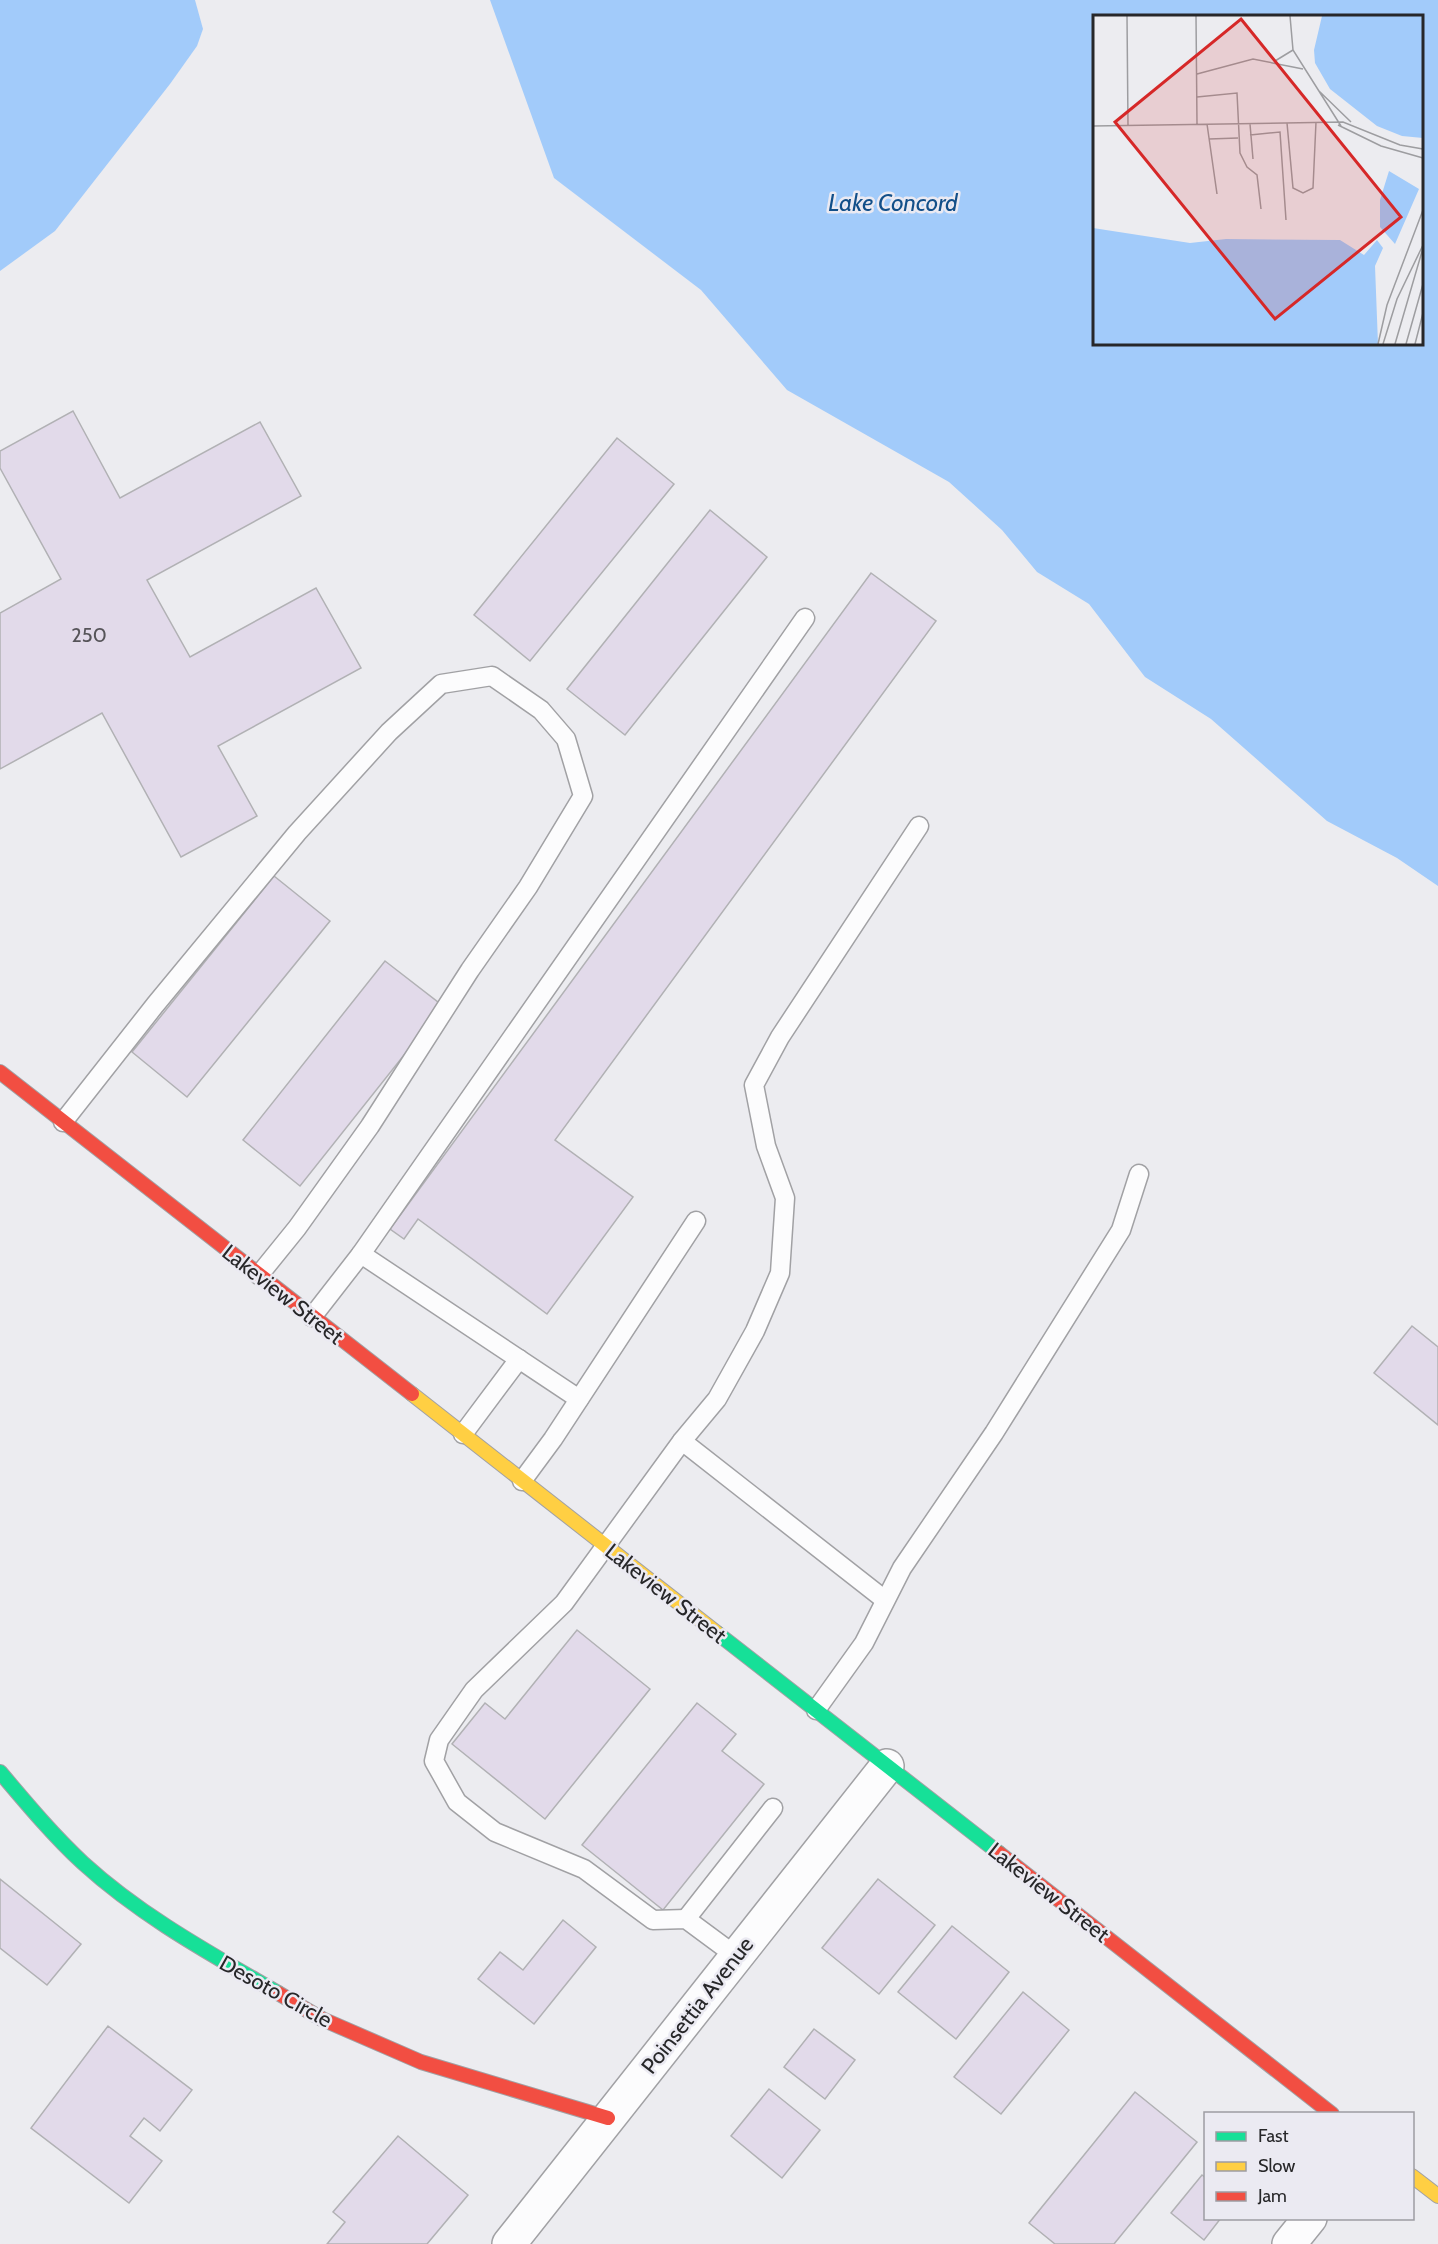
<svg xmlns="http://www.w3.org/2000/svg" width="1438" height="2244" font-family="Cabin,sans-serif">
	<style>
		.water { fill: #a2cbfa; fill-rule: evenodd }
		.building { fill: #e2daea; stroke: #b1b1b4; stroke-width: 1.5 }
		.lines { fill: none; stroke-linecap: round; stroke-linejoin: round }
		.lane-casing { stroke: #a1a1a4; stroke-width: 21 }
		.street-casing { stroke: #a1a1a4; stroke-width: 36 }
		.fast-casing { stroke: #a1a1a4; stroke-width: 16 }
		.slow-casing { stroke: #a1a1a4; stroke-width: 16 }
		.jam-casing { stroke: #a1a1a4; stroke-width: 16 }
		.lane { stroke: #fcfcfd; stroke-width: 18 }
		.street { stroke: #fcfcfd; stroke-width: 33 }
		.fast { stroke: #16e098; stroke-width: 14 }
		.slow { stroke: #ffcf43; stroke-width: 14 }
		.jam { stroke: #f24e42; stroke-width: 14 }
		.labels { text-anchor: middle; stroke-width: 5; stroke-linejoin: round; paint-order: stroke }
		.number-label { font-size: 20px; fill: #565459 }
		.street-label { font-size: 22px; fill: #272729; stroke: #ebeaf2 }
		.water-label { font-size: 24px; font-style: italic; fill: #124f89; stroke: #ebeaf2 }
		.inset-road { fill: none; stroke: #9d9da0; stroke-width: 1.5 }
		.view { fill: #d62828; fill-opacity: 0.15; stroke: #d62828; stroke-width: 3 }
		.inset-edge { fill: none; stroke: #272729; stroke-width: 3 }
	</style>
	<rect width="100%" height="100%" fill="#ececf0"/>
	<g class="water">
		<polygon points="0,0 195,0 203,29 197,46 170,84 55,231 0,271"/>
		<path d="M490 0H1438V886L1397 858 1327 821 1211 719 1145 677 1089 604 1037 572 1002 530 949 482 787 390 701 290 554 178ZM1094 16H1422V344H1094Z"/>
	</g>
	<g class="building">
		<polygon points="73,411 120,498 260,422 301,496 147,580 190,657 316,588 361,668 218,746 257,816 181,857 102,713 0,769 0,613 61,579 0,468 0,451"/>
		<polygon points="617,438 674,484 530,661 474,615"/>
		<polygon points="710,510 767,557 625,735 567,689"/>
		<polygon points="871,573 936,621 555,1140 633,1197 547,1314 418,1219 404,1239 390,1229"/>
		<polygon points="274,876 330,921 187,1097 132,1052"/>
		<polygon points="385,961 443,1006 300,1186 243,1140"/>
		<polygon points="1412,1326 1438,1347 1438,1425 1374,1373"/>
		<polygon points="577,1630 650,1689 545,1819 452,1744 485,1703 505,1719"/>
		<polygon points="697,1703 736,1734 722,1751 764,1784 663,1910 582,1845"/>
		<polygon points="0,1879 81,1944 47,1985 0,1948"/>
		<polygon points="878,1879 935,1925 879,1994 822,1948"/>
		<polygon points="563,1920 596,1947 534,2024 478,1979 500,1952 523,1970"/>
		<polygon points="952,1926 1009,1972 956,2039 898,1992"/>
		<polygon points="1023,1992 1069,2030 1001,2114 954,2077"/>
		<polygon points="108,2026 192,2090 160,2131 144,2118 130,2136 162,2161 129,2203 31,2128"/>
		<polygon points="814,2029 855,2060 825,2099 784,2067"/>
		<polygon points="769,2089 820,2130 782,2178 731,2136"/>
		<polygon points="1135,2092 1197,2142 1114,2244 1055,2244 1029,2223"/>
		<polygon points="398,2136 468,2195 427,2244 327,2244 345,2222 333,2212"/>
		<polygon points="1202,2175 1206,2178 1206,2218 1221,2218 1204,2240 1171,2213"/>
	</g>
	<g class="lines">
		<g class="lane-casing">
			<g id="lane">
				<polyline points="63,1122 155,1005 297,833 389,732 441,684 492,676 541,710 566,739 583,796 528,887 470,970 370,1126 297,1228 259,1275"/>
				<polyline points="312,1317 361,1254"/>
				<polyline points="579,1399 361,1254 805,618"/>
				<polyline points="463,1434 519,1359"/>
				<polyline points="682,1441 885,1600"/>
				<polyline points="522,1481 553,1439 696,1221"/>
				<polyline points="816,1710 864,1643 902,1568 994,1433 1121,1230 1139,1174"/>
				<polyline points="686,1919 773,1808"/>
				<polyline points="736,1956 686,1919 653,1920 584,1869 495,1832 457,1802 434,1761 439,1740 474,1690 564,1603 682,1441 717,1399 755,1331 780,1273 785,1198 766,1146 754,1085 780,1037 919,826"/>
			</g>
		</g>
		<g class="street-casing">
			<g id="street">
				<polyline points="509,2244 887,1766"/>
				<polyline points="1289,2244 1310,2218"/>
			</g>
		</g>
		<g class="fast-casing">
			<g id="fast">
				<polyline points="717,1633 999,1853"/>
				<path d="M0 1772C27 1804 53 1835 83 1863 141 1916 211 1954 278 1993"/>
			</g>
		</g>
		<g class="slow-casing">
			<g id="slow">
				<polyline points="412,1394 717,1633"/>
				<polyline points="1412,2176 1438,2196"/>
			</g>
		</g>
		<g class="jam-casing">
			<g id="jam">
				<polyline points="0,1072 412,1394"/>
				<polyline points="999,1853 1332,2114"/>
				<polyline points="278,1993 322,2019 421,2062 608,2118"/>
			</g>
		</g>
		<use href="#lane" class="lane"/>
		<use href="#street" class="street"/>
		<use href="#fast" class="fast"/>
		<use href="#slow" class="slow"/>
		<use href="#jam" class="jam"/>
	</g>
	<g class="labels">
		<g class="number-label">
			<text x="89" y="642">250</text>
		</g>
		<g class="street-label">
			<text transform="translate(283 1294) rotate(38)" y="8">Lakeview Street</text>
			<text transform="translate(666 1593) rotate(38)" y="8">Lakeview Street</text>
			<text transform="translate(1049 1892) rotate(38)" y="8">Lakeview Street</text>
			<text transform="translate(276 1991) rotate(29)" y="8">Desoto Circle</text>
			<text transform="translate(697 2005) rotate(-52)" y="8">Poinsettia Avenue</text>
		</g>
		<g class="water-label">
			<text x="893" y="211">Lake Concord</text>
		</g>
	</g>
	<g transform="translate(1093 15)">
		<rect width="330" height="330" fill="#ececf0"/>
		<path d="M229 1H330V123L309 121 284 111 237 74 222 48 221 35ZM296 156 326 174 302 229 287 212V185ZM0 213 97 228 133 224 247 225 271 240 284 225 290 233 282 251 285 329H0Z" fill="#a2cbfa"/>
		<path class="inset-road" d="M34 1 35 111M103 1 104 109M197 1 200 35 248 111M182 46 200 35M104 59 160 44 210 54M226 76 258 107M104 82 144 78 147 138 154 152 164 160 168 194M194 108 200 173 210 178 220 173 223 107M114 109 124 179M157 109 160 144M245 110 288 131 330 143M0 111 250 107 307 130 330 134M157 120 187 117 193 205M116 124 145 123M285 329 294 290 330 195M290 329 304 284 330 230M302 329 330 233M313 329 330 269M322 329 330 298"/>
		<path class="view" d="M148 4 308 202 182 304 22 107Z"/>
		<rect width="330" height="330" class="inset-edge"/>
	</g>
	<rect x="1204" y="2112" width="210" height="108" fill="#ebeaf2" stroke="#9d9ca2" stroke-width="1.5"/>
	<rect x="1216" y="2132" width="30" height="9" fill="#16e098" stroke="#9d9ca2" stroke-width="1.5"/>
	<text x="1258" y="2142" font-size="18" fill="#272729">Fast</text>
	<rect x="1216" y="2162" width="30" height="9" fill="#ffcf43" stroke="#9d9ca2" stroke-width="1.5"/>
	<text x="1258" y="2172" font-size="18" fill="#272729">Slow</text>
	<rect x="1216" y="2192" width="30" height="9" fill="#f24e42" stroke="#9d9ca2" stroke-width="1.5"/>
	<text x="1258" y="2202" font-size="18" fill="#272729">Jam</text>
</svg>
